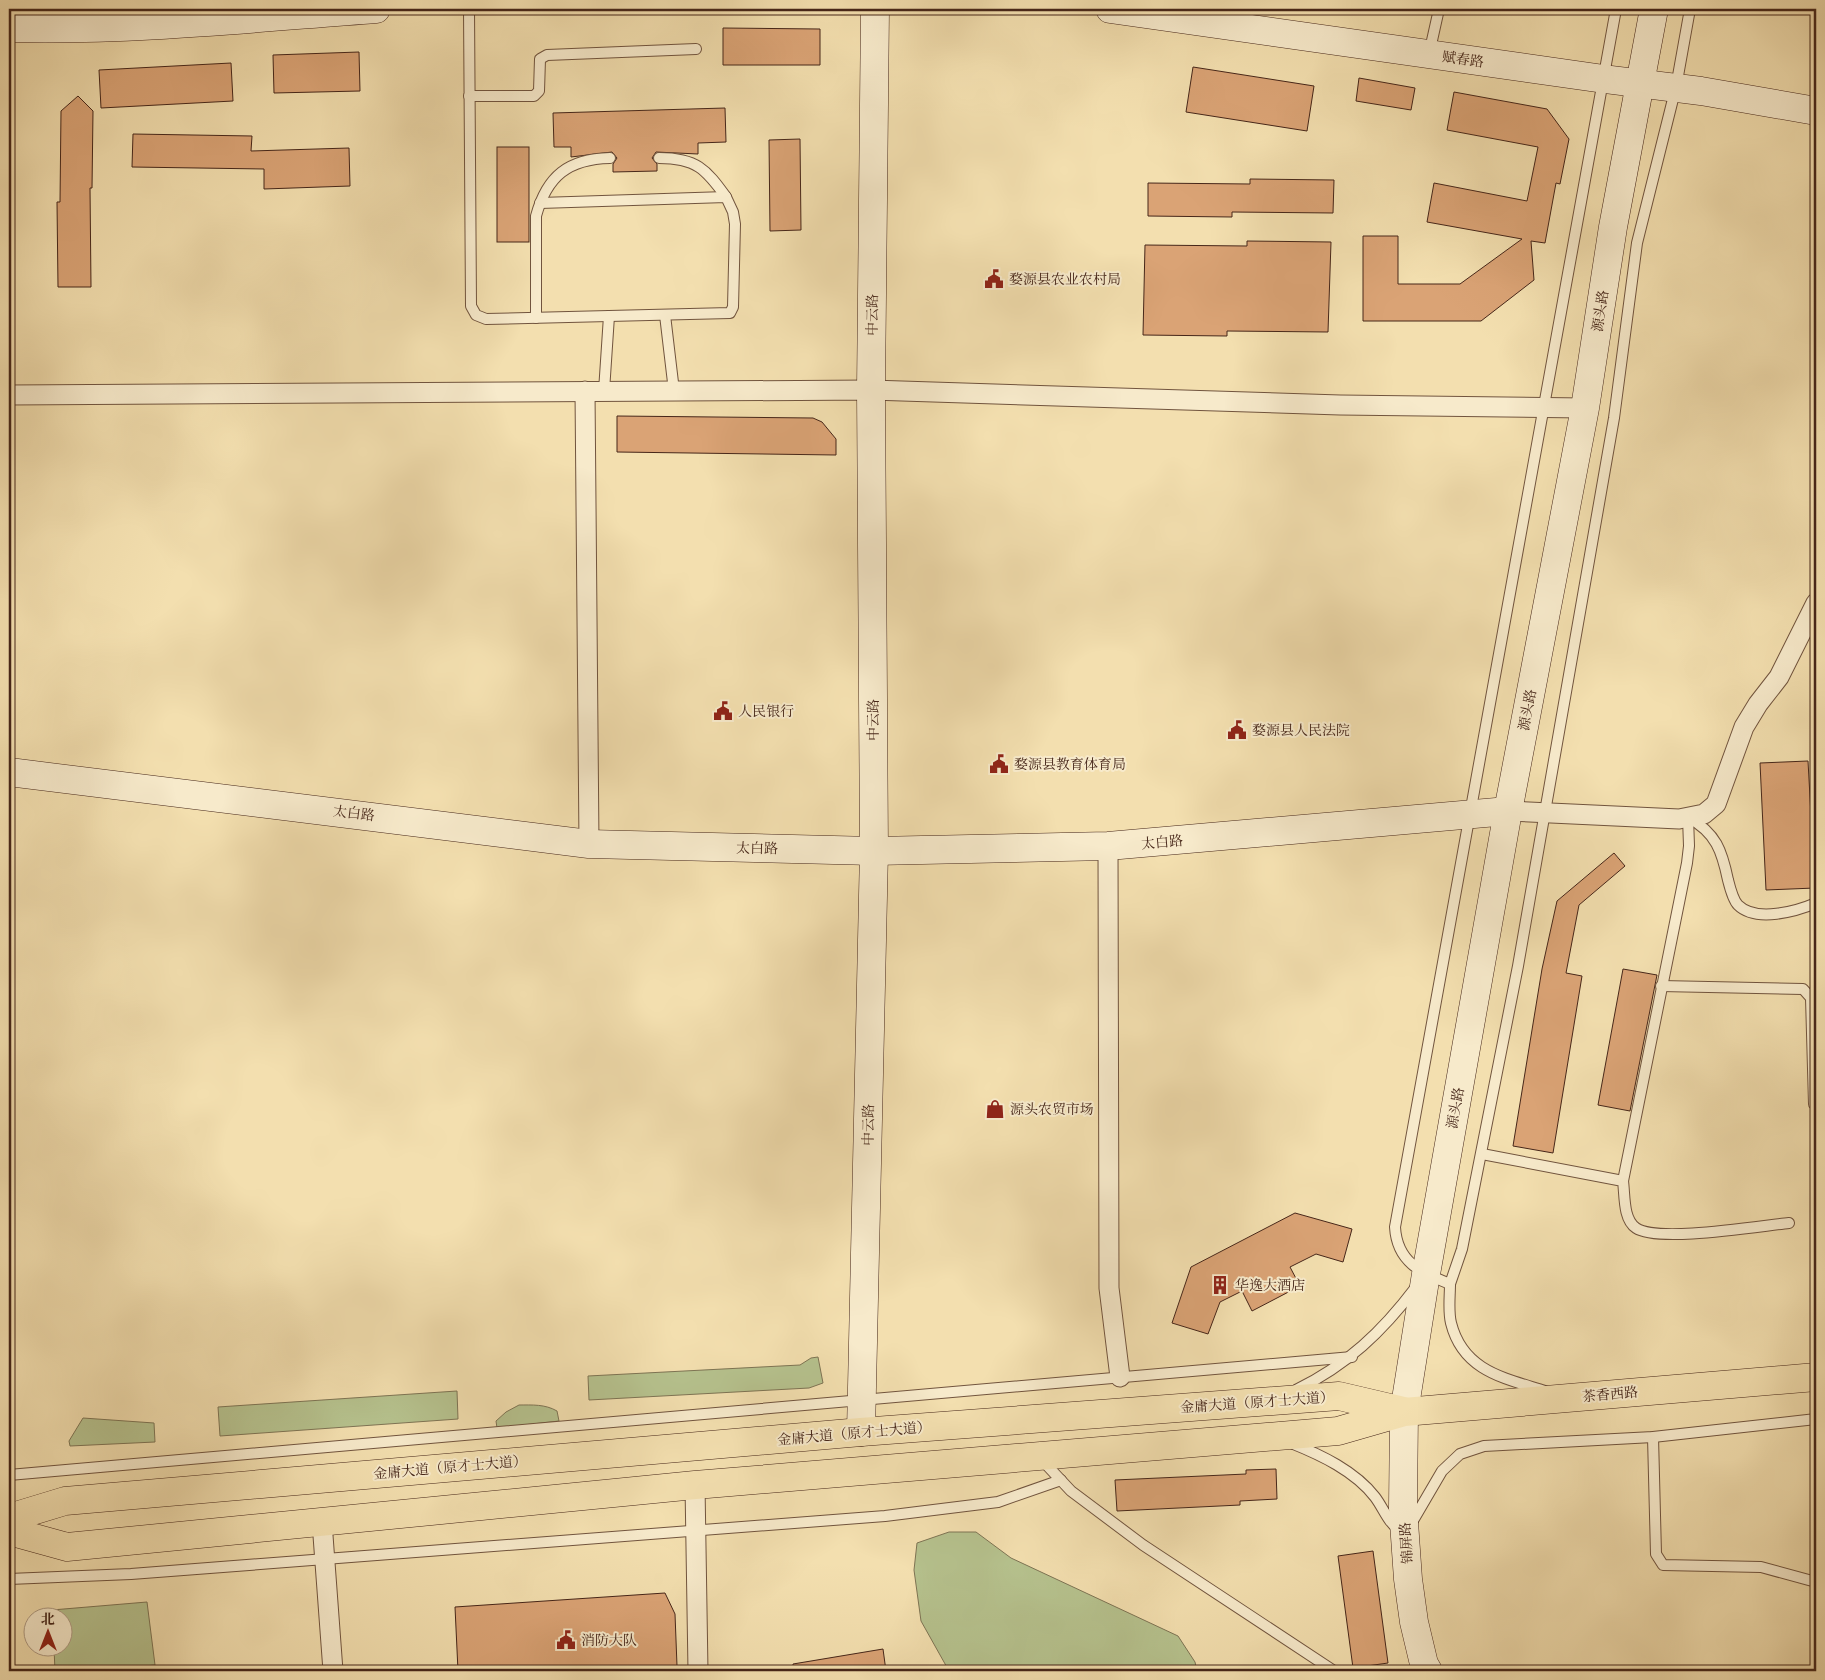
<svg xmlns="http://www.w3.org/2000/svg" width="1825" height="1680" font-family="'IM FELL English','Noto Serif SC',serif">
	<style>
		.green { fill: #b6c28e; stroke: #7e7454 }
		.building { fill: #daa375; stroke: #462619 }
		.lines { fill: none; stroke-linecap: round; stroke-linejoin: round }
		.lane-casing { stroke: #71543e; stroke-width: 12 }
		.street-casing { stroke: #71543e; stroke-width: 21 }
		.secondary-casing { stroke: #462619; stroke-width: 29 }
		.primary-casing { stroke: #462619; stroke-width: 29 }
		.lane { stroke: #f7eacb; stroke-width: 10 }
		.street { stroke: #f7eacb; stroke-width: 19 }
		.secondary { stroke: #f7eacb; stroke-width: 28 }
		.primary { stroke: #f3dfaf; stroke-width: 28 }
		.labels { text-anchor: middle; stroke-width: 4; stroke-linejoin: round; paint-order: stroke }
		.street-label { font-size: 14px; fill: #462619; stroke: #f7eacb }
		.poi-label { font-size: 14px; fill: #462619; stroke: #f7eacb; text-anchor: start }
	</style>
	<rect width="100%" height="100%" fill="#f3dfaf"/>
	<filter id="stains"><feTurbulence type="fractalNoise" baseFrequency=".004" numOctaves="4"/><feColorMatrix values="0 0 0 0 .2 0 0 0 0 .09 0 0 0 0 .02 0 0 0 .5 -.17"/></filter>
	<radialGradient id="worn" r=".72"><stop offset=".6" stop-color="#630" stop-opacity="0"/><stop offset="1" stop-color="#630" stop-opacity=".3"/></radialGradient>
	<g class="green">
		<polygon points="818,1357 823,1383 809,1388 589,1400 588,1376 800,1365 811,1358"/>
		<polygon points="457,1391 458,1419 220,1436 218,1407"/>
		<path d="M519 1405C532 1405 545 1404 557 1411L559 1421 497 1428 496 1421 506 1412Z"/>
		<polygon points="83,1418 154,1423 155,1442 70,1446 69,1441"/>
		<polygon points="949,1532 976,1532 1011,1558 1178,1636 1195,1662 1197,1671 949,1671 921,1621 914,1570 917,1543"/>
		<polygon points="147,1602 155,1665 86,1671 55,1671 54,1648 62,1648 62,1618 40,1617 40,1611"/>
	</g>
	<g class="building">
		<polygon points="723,28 820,29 820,65 723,65"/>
		<polygon points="359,52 360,91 274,93 273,55"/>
		<polygon points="231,63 233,101 101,108 99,70"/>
		<polygon points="1193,67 1314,86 1307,131 1186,112"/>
		<polygon points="1359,78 1415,88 1411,110 1356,101"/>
		<polygon points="1454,92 1547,109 1569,139 1560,184 1556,183 1545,243 1531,241 1534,280 1481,321 1363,321 1363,236 1398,236 1398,284 1460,284 1522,239 1427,222 1434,183 1527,201 1538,147 1447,130"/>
		<polygon points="78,96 93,111 92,188 90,188 91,287 58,287 57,202 60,202 61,111"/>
		<polygon points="725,108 726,142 698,143 698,154 656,152 652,158 657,164 657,171 613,172 613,164 617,158 612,152 571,157 571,147 554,147 553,113"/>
		<polygon points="133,134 252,136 251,151 349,148 350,186 264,189 264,169 132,167"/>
		<polygon points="800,139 801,230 770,231 769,140"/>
		<rect x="497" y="147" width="32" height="95"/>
		<polygon points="1250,179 1334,180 1333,213 1232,212 1232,217 1148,216 1148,183 1250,184"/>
		<polygon points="1247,241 1331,242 1328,332 1227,331 1227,336 1143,335 1145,245 1247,246"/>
		<polygon points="617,416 813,418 822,422 836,439 836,455 617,452"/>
		<polygon points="1808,761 1815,888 1766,890 1760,763"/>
		<polygon points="1614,853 1625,866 1579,905 1566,973 1582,976 1553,1153 1513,1146 1542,969 1557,901"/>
		<polygon points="1623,969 1657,975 1630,1111 1598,1105"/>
		<polygon points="1295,1213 1352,1229 1343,1262 1316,1254 1290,1267 1300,1286 1252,1311 1242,1291 1220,1302 1208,1334 1172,1323 1191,1267"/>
		<polygon points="1276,1469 1277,1499 1240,1501 1240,1505 1117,1511 1115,1480 1246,1474 1246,1470"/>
		<polygon points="1373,1551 1388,1663 1353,1668 1338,1556"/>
		<polygon points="665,1593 675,1614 677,1666 665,1669 665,1671 458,1671 455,1607"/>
		<polygon points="883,1649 886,1671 793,1671 793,1664"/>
	</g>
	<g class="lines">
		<g class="lane-casing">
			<g id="lane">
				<polyline points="469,9 471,306 476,315 486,319 730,313 733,307 735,224 733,212 726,197 540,203"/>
				<polyline points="1429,54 1439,9"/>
				<polyline points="469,96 534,96 539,91 540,59 547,55 696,49"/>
				<path d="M659 158C696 158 706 169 726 197"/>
				<polyline points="665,315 674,391"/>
				<path d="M536 318V216C547 176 568 159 610 158"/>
				<polyline points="604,391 609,316"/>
				<path d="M1689 818C1716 833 1722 851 1728 880 1730 888 1733 900 1738 905 1756 923 1797 911 1816 903"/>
				<polyline points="1661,986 1803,989 1811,998 1814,1104"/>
				<path d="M1482 1154 1623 1181C1625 1196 1623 1219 1636 1228 1658 1243 1759 1226 1789 1223"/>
				<polyline points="1623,1181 1687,863 1689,846 1688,817"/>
				<polyline points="1450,1284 1462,1249 1518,966 1614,418 1637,243 1676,87 1690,9"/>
				<path d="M1296 1390C1347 1365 1382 1332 1416 1287"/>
				<path d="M1545 1391C1504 1378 1463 1371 1451 1323 1448 1311 1450 1296 1450 1284 1420 1272 1397 1262 1395 1227L1616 9"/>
				<polyline points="1653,1437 1656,1554 1663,1565 1761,1567 1816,1582"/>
				<path d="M1291 1443C1321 1455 1355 1471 1375 1497 1384 1509 1387 1521 1400 1531"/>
				<polyline points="1041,1459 1071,1491 1143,1545 1334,1671"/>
				<polyline points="9,1475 1352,1357"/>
				<polyline points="1411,1524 1442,1471 1460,1454 1484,1446 1653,1437 1816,1419"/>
				<polyline points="9,1579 131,1574 885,1516 998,1502 1061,1480"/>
			</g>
		</g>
		<g class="street-casing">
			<g id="street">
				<polyline points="585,391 589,844"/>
				<polyline points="9,395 871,390 1340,405 1585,408"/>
				<polyline points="1508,811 1679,819 1704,814 1716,804 1744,727 1758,704 1779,677 1816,603"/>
				<polyline points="1108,846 1109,1288 1120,1377"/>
				<polyline points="695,1485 698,1671"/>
				<polyline points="322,1522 333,1671"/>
			</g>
		</g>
		<g class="secondary-casing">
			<g id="secondary">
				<polyline points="1110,9 1604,79 1701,91 1816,111"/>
				<path d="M9 28C131 31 254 18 376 9"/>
				<polyline points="9,772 589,844 874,851 1108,846 1508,811"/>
				<polyline points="861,1432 874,851 871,390 875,9"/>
				<polyline points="1428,1671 1424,1664 1414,1622 1408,1579 1403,1508 1404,1412 1426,1274 1508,811 1585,408 1613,227 1654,9"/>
			</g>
		</g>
		<g class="primary-casing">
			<g id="primary">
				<polyline points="9,1518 65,1501 861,1432 1339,1396 1403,1411"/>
				<polyline points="9,1531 67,1547 695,1485 1338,1431 1404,1412 1816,1377"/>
			</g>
		</g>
		<use href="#lane" class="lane"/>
		<use href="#street" class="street"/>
		<use href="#secondary" class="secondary"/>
		<use href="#primary" class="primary"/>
	</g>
	<defs>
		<g id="civic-bare" transform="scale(1.5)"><path d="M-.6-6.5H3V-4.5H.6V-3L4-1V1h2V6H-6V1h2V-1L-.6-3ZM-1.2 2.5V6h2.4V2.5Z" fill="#8f2418" stroke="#f7eacb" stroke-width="2.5" paint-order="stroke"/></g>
		<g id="shop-bare" transform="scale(1.5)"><path d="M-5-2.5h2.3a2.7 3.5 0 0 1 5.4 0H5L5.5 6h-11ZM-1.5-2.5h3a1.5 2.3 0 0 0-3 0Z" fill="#8f2418" stroke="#f7eacb" stroke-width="2.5" paint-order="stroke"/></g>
		<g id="building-bare" transform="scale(1.5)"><path d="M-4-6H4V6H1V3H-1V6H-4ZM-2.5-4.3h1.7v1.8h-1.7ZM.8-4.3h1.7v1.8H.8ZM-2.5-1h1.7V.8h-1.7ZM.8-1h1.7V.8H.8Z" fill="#8f2418" stroke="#f7eacb" stroke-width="2.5" paint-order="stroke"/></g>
	</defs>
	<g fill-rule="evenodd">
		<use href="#civic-bare" x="994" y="279"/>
		<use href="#civic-bare" x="723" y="711"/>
		<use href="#civic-bare" x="1237" y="730"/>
		<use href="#civic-bare" x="999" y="764"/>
		<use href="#shop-bare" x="995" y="1109"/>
		<use href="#building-bare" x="1220" y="1285"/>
		<use href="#civic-bare" x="566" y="1640"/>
	</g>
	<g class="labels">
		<g class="street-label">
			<text transform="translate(1463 59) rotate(8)" y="5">赋春路</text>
			<text transform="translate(1600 311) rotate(-81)" y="5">源头路</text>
			<text transform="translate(872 315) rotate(-89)" y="5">中云路</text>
			<text transform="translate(1527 710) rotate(-79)" y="5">源头路</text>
			<text transform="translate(873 720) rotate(-90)" y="5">中云路</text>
			<text transform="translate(354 813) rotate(7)" y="5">太白路</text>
			<text transform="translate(1162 842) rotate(-5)" y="5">太白路</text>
			<text transform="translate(757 848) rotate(1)" y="5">太白路</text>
			<text transform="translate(1455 1108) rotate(-80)" y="5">源头路</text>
			<text transform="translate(868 1125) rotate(-89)" y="5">中云路</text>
			<text transform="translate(1610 1394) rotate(-5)" y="5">茶香西路</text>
			<text transform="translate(1257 1402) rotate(-4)" y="5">金庸大道（原才士大道）</text>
			<text transform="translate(854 1433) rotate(-5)" y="5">金庸大道（原才士大道）</text>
			<text transform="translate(450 1467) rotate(-5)" y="5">金庸大道（原才士大道）</text>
			<text transform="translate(1406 1543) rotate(-94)" y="5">锦屏路</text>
		</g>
		<g class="poi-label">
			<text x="1009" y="284">婺源县农业农村局</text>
			<text x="738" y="716">人民银行</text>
			<text x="1252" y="735">婺源县人民法院</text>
			<text x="1014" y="769">婺源县教育体育局</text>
			<text x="1010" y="1114">源头农贸市场</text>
			<text x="1235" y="1290">华逸大酒店</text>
			<text x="581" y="1645">消防大队</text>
		</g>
	</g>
	<rect width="1825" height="1680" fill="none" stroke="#f3dfaf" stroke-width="30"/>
	<rect x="10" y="10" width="1805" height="1660" fill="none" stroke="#462619" stroke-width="2.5"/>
	<rect x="15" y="15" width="1795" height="1650" fill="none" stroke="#462619"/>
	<g transform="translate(48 1632)"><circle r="24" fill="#f7eacb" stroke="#b09c84"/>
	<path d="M0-4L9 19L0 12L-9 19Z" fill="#8f2418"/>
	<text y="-8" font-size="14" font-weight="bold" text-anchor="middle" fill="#462619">北</text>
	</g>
	<rect width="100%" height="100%" filter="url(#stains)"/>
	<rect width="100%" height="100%" fill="url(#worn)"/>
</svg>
